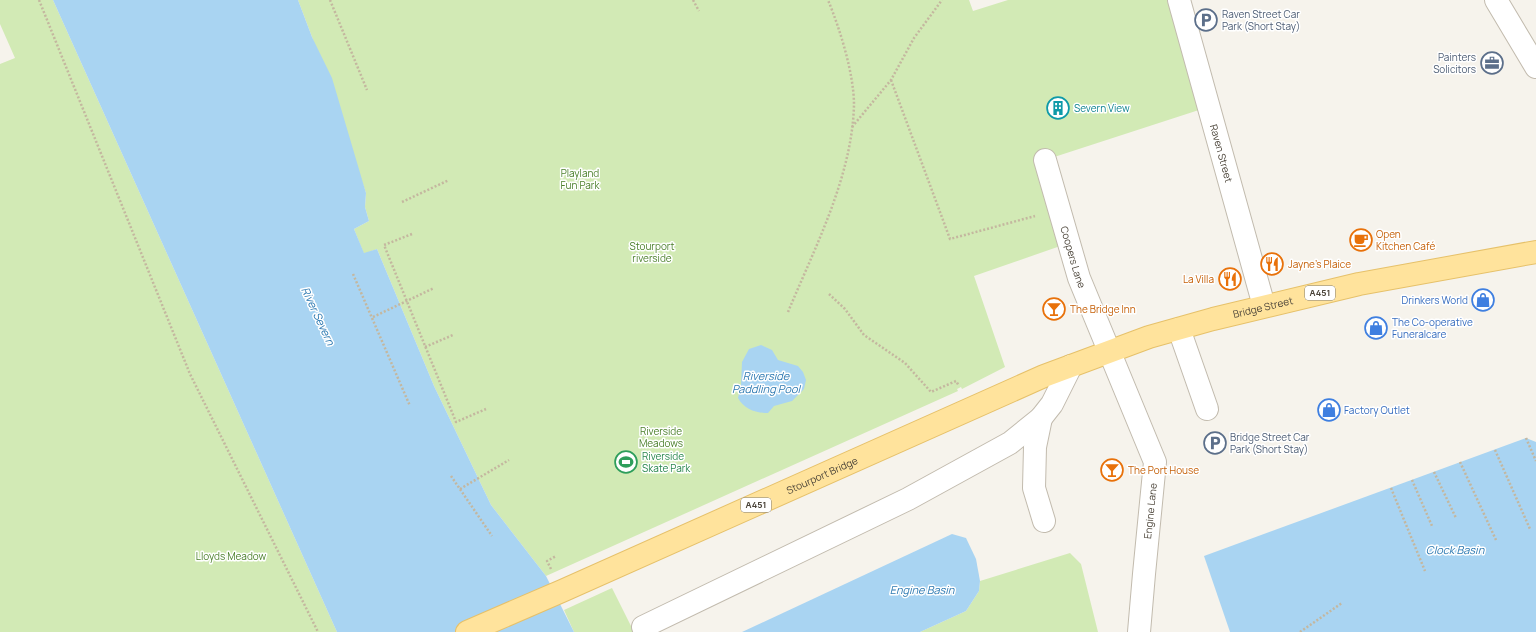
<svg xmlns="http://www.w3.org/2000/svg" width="1536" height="632" font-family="Manrope,sans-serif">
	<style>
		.green { fill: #d2eab5 }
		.water { fill: #a9d4f2 }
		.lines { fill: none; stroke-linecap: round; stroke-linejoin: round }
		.minor-casing { stroke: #c2bbae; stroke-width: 24 }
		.major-casing { stroke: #e6c16a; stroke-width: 24 }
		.path { stroke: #c4b79f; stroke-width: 2.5; stroke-dasharray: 2 2; stroke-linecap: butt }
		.minor { stroke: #fff; stroke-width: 22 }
		.major { stroke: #ffe39c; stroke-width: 22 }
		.labels { text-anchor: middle; stroke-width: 3; stroke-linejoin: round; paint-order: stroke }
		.shield { fill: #fff; stroke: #817c74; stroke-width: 1 }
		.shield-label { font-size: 9px; font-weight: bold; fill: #4b4439 }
		.service-label { font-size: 10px; fill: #4e5e75; stroke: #fff; text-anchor: start }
		.culture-label { font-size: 10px; fill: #0d838f; stroke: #fff; text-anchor: start }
		.street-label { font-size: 10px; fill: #4b4439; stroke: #fff }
		.park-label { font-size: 10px; fill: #4a7f2a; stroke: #fff }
		.food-label { font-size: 10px; fill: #c56008; stroke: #fff; text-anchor: start }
		.shop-label { font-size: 10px; fill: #366cbe; stroke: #fff; text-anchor: start }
		.leisure-label { font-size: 10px; fill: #27864d; stroke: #fff; text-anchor: start }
		.water-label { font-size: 11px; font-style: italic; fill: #2e7ab2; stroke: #fff }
	</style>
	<rect width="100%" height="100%" fill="#f6f3ec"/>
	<g class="green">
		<polygon points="0,0 53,0 337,632 0,632 0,64 15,58 0,24"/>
		<polygon points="298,0 969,0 973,11 1008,0 1167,0 1202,109 1045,160 1069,243 974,276 1005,367 962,389 961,387 957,389 958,391 546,576 491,505 434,386 377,249 364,254 354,229 369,221 365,207 366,193 312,37"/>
		<polygon points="1070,553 1081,564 1098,632 920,632 966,611 979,591 980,581"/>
		<polygon points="612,588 634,632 574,632 564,610"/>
	</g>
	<g class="water">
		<polygon points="53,0 298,0 312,37 332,78 366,193 365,207 369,221 354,229 364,253 377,249 434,386 491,505 546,576 574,632 337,632"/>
		<path d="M761 345 772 350 778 360 798 366 803 372 806 380 804 389 792 401 774 406 768 413C755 413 744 409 738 398L741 385 742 362 749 349Z"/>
		<polygon points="1526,438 1536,442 1536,632 1230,632 1204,556"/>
		<polygon points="952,534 966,538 976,559 980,581 979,591 966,611 920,632 742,632"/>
	</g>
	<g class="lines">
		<g class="minor-casing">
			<g id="minor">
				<path id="s1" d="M1179 0 1264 306"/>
				<polyline points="1496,0 1536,67"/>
				<path id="s2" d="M1045 160 1079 278 1155 462 1144 574 1139 632"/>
				<polyline points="1179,329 1207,409"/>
				<polyline points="1041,418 1035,447 1034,488 1044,521"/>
				<polyline points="643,627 908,499 1010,443 1041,418 1052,404 1071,366"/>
			</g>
		</g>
		<g class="major-casing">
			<g id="major">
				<path id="s3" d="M467 632 562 591 1044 376 1149 337 1213 319 1359 284 1536 252"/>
			</g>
		</g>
		<g class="path">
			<polyline points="39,0 190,374 318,632"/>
			<polyline points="330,0 367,90"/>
			<polyline points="693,0 699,11"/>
			<polyline points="891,80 950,239 1035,216"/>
			<polyline points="852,127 891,80 914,38 942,0"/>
			<polyline points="402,202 449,180"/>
			<polyline points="412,234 384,245 456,422 486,409"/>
			<polyline points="353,274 410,406"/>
			<polyline points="829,294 845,309 864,335 905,363 931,392 956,381 959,386"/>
			<path d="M788 312C815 247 852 177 854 105 854 74 840 29 828 0"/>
			<polyline points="373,317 434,288"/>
			<polyline points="425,347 453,335"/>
			<polyline points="1526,438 1536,461"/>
			<polyline points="1495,450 1530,529"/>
			<polyline points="1460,462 1496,540"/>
			<polyline points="1434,472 1456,518"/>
			<polyline points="451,476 492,536"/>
			<polyline points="1412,480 1432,526"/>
			<polyline points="1391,488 1425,571"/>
			<polyline points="460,489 509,460"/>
			<polyline points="551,569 547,561 556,556"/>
			<polyline points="1300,632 1342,603"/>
		</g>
		<use href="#minor" class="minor"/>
		<use href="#major" class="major"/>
	</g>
	<defs>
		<g id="parking-ring" transform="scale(1.15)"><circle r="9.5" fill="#fff" stroke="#5c6f8a" stroke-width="1.5"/><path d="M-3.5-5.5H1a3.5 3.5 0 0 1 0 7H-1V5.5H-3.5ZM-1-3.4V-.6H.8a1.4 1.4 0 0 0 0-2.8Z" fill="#5c6f8a"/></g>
		<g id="office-ring" transform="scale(1.15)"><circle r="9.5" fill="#fff" stroke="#5c6f8a" stroke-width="1.5"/><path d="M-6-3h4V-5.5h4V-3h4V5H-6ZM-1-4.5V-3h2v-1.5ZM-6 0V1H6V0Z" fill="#5c6f8a"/></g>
		<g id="building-ring" transform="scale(1.15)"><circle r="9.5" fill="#fff" stroke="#0f9aa8" stroke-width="1.5"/><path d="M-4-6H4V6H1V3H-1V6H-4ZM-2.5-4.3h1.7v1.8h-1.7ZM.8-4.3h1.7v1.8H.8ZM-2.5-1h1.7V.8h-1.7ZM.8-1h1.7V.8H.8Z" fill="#0f9aa8"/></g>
		<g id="cafe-ring" transform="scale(1.15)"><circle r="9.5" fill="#fff" stroke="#e8710a" stroke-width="1.5"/><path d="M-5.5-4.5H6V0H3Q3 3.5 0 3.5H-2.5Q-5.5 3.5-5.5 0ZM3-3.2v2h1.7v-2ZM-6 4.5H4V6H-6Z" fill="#e8710a"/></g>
		<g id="restaurant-ring" transform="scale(1.15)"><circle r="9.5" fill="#fff" stroke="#e8710a" stroke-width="1.5"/><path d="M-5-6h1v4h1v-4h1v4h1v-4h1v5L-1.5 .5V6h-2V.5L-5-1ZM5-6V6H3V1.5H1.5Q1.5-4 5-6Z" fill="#e8710a"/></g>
		<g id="shop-ring" transform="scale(1.15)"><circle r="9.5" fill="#fff" stroke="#3f7fe0" stroke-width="1.5"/><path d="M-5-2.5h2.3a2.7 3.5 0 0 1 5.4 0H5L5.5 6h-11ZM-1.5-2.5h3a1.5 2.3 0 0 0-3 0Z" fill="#3f7fe0"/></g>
		<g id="bar-ring" transform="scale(1.15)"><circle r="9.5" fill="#fff" stroke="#e8710a" stroke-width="1.5"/><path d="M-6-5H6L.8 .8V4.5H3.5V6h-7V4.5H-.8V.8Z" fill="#e8710a"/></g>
		<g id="stadium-ring" transform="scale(1.15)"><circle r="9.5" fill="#fff" stroke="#2e9e5b" stroke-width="1.5"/><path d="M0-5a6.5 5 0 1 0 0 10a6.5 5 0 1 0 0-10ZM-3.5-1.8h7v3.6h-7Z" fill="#2e9e5b"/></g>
	</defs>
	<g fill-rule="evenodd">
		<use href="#parking-ring" x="1206" y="20"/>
		<use href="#office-ring" x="1492" y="63"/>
		<use href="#building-ring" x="1058" y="108"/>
		<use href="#cafe-ring" x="1361" y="240"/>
		<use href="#restaurant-ring" x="1272" y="264"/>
		<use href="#restaurant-ring" x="1230" y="279"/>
		<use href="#shop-ring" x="1483" y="300"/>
		<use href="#bar-ring" x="1054" y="309"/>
		<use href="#shop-ring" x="1376" y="328"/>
		<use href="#shop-ring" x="1329" y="410"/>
		<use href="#parking-ring" x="1215" y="443"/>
		<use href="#stadium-ring" x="626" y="462"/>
		<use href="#bar-ring" x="1112" y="470"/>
	</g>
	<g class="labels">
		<g class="shield">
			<rect x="1305" y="286" width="30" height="14" rx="3"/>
			<rect x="741" y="498" width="30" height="14" rx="3"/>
		</g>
		<g class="shield-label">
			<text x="1320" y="296">A451</text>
			<text x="756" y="508">A451</text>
		</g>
		<g class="service-label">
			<text x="1222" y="18">Raven Street Car<tspan x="1222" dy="12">Park (Short Stay)</tspan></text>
			<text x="1476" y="61" text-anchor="end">Painters<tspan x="1476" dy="12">Solicitors</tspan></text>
			<text x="1230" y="441">Bridge Street Car<tspan x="1230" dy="12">Park (Short Stay)</tspan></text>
		</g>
		<g class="culture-label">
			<text x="1074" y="112">Severn View</text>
		</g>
		<g class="street-label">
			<text dy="4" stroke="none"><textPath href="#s1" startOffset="159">Raven Street</textPath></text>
			<text dy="4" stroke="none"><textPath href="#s2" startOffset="101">Coopers Lane</textPath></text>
			<text dy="4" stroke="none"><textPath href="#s3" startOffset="861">Bridge Street</textPath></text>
			<text dy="4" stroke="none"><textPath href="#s3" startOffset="388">Stourport Bridge</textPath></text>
			<text transform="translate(1150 511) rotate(-84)" y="4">Engine Lane</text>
		</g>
		<g class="park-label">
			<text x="580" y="177">Playland<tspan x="580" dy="12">Fun Park</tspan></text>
			<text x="652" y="250">Stourport<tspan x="652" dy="12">riverside</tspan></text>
			<text x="661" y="435">Riverside<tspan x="661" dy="12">Meadows</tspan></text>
			<text x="231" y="560">Lloyds Meadow</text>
		</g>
		<g class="food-label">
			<text x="1376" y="238">Open<tspan x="1376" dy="12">Kitchen Café</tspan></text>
			<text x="1288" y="268">Jayne's Plaice</text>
			<text x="1214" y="283" text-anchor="end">La Villa</text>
			<text x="1070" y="313">The Bridge Inn</text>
			<text x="1128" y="474">The Port House</text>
		</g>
		<g class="shop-label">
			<text x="1468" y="304" text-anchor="end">Drinkers World</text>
			<text x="1392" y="326">The Co-operative<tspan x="1392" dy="12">Funeralcare</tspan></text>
			<text x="1344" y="414">Factory Outlet</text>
		</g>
		<g class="leisure-label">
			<text x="642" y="460">Riverside<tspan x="642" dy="12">Skate Park</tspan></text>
		</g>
		<g class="water-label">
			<text transform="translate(318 316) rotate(65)" y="4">River Severn</text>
			<text x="766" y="380">Riverside<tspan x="766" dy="13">Paddling Pool</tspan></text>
			<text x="1455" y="554">Clock Basin</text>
			<text x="922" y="594">Engine Basin</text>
		</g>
	</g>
</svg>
